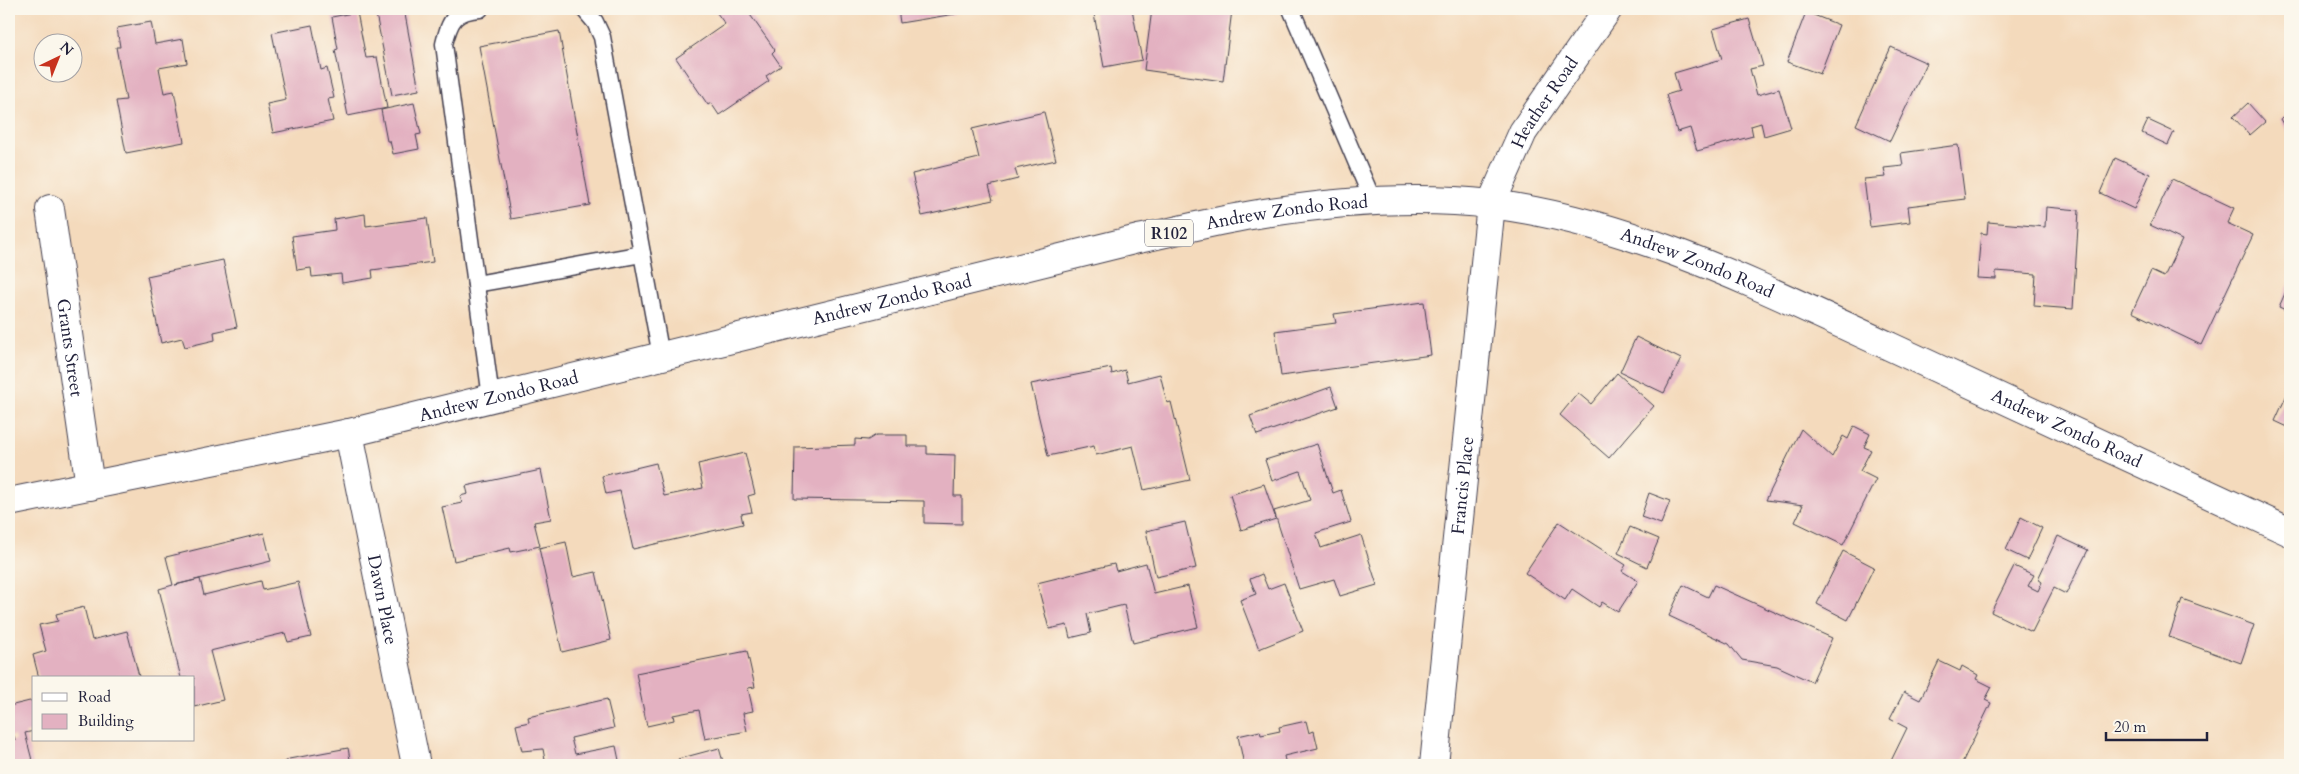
<svg xmlns="http://www.w3.org/2000/svg" width="2299" height="774" font-family="Cardo,serif">
	<style>
		.building { fill: #e3b1c1 }
		.lines { fill: none; stroke-linecap: round; stroke-linejoin: round }
		.service-casing { stroke: #423e4e; stroke-width: 19 }
		.minor-casing { stroke: #423e4e; stroke-width: 30 }
		.primary-casing { stroke: #423e4e; stroke-width: 30 }
		.service { stroke: #fff; stroke-width: 16 }
		.minor { stroke: #fff; stroke-width: 28 }
		.primary { stroke: #fff; stroke-width: 28 }
		.labels { text-anchor: middle; stroke-width: 4; stroke-linejoin: round; paint-order: stroke }
		.shield { fill: #fbf7ec; stroke: #636270; stroke-width: 1 }
		.shield-label { font-size: 16px; font-weight: bold; fill: #22223b }
		.street-label { font-size: 18px; fill: #22223b; stroke: #fbf7ec }
	</style>
	<rect width="100%" height="100%" fill="#fbf7ec"/>
	<filter id="ink" filterUnits="userSpaceOnUse"><feTurbulence type="fractalNoise" baseFrequency=".02" numOctaves="2"/><feDisplacementMap in="SourceGraphic" scale="10" xChannelSelector="R" yChannelSelector="G"/><feConvolveMatrix kernelMatrix="1 2 1 2 8 2 1 2 1" color-interpolation-filters="sRGB"/></filter>
	<filter id="wash" filterUnits="userSpaceOnUse"><feTurbulence type="fractalNoise" baseFrequency=".0096" numOctaves="4" result="noise"/><feDisplacementMap in="SourceGraphic" scale="20" xChannelSelector="R" yChannelSelector="G"/><feGaussianBlur stdDeviation="1.12" result="paint"/><feColorMatrix in="noise" values="0 0 0 0 0 0 0 0 0 0 0 0 0 0 0 0 0 1.4 0 .05"/><feComposite in="paint" operator="in"/></filter>
	<g filter="url(#wash)">
		<rect width="100%" height="100%" fill="#f4dabc"/>
		<g id="blocks">
			<g class="building">
				<polygon points="375,9 404,9 419,90 392,95"/>
				<polygon points="714,9 746,9 775,50 772,53 781,66 766,76 769,81 719,115 711,103 708,105 676,58 725,24"/>
				<polygon points="898,9 954,9 955,14 900,23"/>
				<polygon points="1093,9 1132,9 1142,60 1104,67"/>
				<polygon points="1152,9 1232,10 1223,81 1144,70"/>
				<polygon points="357,12 366,58 377,57 387,108 348,116 335,50 338,49 332,17"/>
				<polygon points="1806,12 1839,25 1820,74 1787,62"/>
				<polygon points="1749,19 1763,66 1750,69 1757,95 1779,89 1791,128 1764,136 1761,123 1751,126 1753,136 1697,151 1690,128 1677,132 1666,95 1679,91 1674,73 1722,59 1713,29"/>
				<polygon points="151,22 155,44 183,39 187,63 159,68 164,93 174,91 184,142 126,153 116,101 126,100 116,47 120,47 117,28"/>
				<polygon points="312,25 321,70 327,68 334,98 328,99 333,121 273,133 267,104 286,100 272,33"/>
				<polygon points="559,31 590,205 511,219 479,46"/>
				<polygon points="1891,47 1927,63 1890,141 1856,125"/>
				<polygon points="414,103 421,134 416,135 419,149 393,154 390,141 387,141 381,110"/>
				<polygon points="2248,103 2265,122 2250,135 2233,117"/>
				<polygon points="1044,112 1056,160 1015,169 1018,179 989,186 993,200 922,216 912,174 979,158 972,129"/>
				<polygon points="2290,113 2290,136 2280,119"/>
				<polygon points="2148,120 2174,132 2168,145 2142,133"/>
				<polygon points="1958,145 1965,199 1908,206 1910,222 1870,227 1864,179 1886,177 1884,168 1903,166 1901,153"/>
				<polygon points="2115,158 2150,174 2134,209 2100,193"/>
				<polygon points="2172,179 2234,208 2227,223 2253,235 2201,345 2132,312 2151,271 2164,277 2182,240 2150,225"/>
				<polygon points="2046,207 2079,210 2073,309 2034,306 2036,274 1996,271 1996,279 1977,278 1981,233 1987,234 1988,222 2045,227"/>
				<polygon points="365,214 366,226 427,218 433,262 372,270 373,278 342,283 341,274 312,277 311,268 297,270 292,236 335,230 334,219"/>
				<polygon points="223,260 237,327 214,332 215,340 185,347 182,338 161,343 147,276"/>
				<polygon points="2290,282 2290,312 2279,307"/>
				<polygon points="1424,302 1431,355 1281,376 1275,331 1336,323 1334,314"/>
				<polygon points="1636,337 1681,359 1664,393 1620,372"/>
				<polygon points="1111,368 1112,374 1125,370 1128,382 1160,374 1167,403 1171,402 1190,480 1144,490 1133,446 1096,455 1094,446 1048,456 1031,384"/>
				<polygon points="1617,373 1654,406 1609,458 1560,415 1578,393 1591,404"/>
				<polygon points="1331,387 1338,407 1257,435 1250,416"/>
				<polygon points="2290,388 2290,428 2275,421"/>
				<polygon points="1854,426 1870,434 1864,447 1871,450 1860,471 1876,479 1843,545 1795,522 1803,505 1766,500 1801,429 1832,457 1843,436 1848,439"/>
				<polygon points="876,435 907,435 907,446 927,446 927,454 955,455 954,496 962,496 962,524 924,523 924,501 794,499 795,447 855,445 855,439 868,440"/>
				<polygon points="1317,444 1333,493 1341,490 1351,522 1316,533 1321,548 1361,535 1377,585 1340,596 1334,579 1299,589 1274,511 1310,500 1300,471 1272,481 1265,460"/>
				<polygon points="745,453 755,494 748,496 752,512 741,514 743,524 633,549 620,491 606,494 602,476 656,463 664,496 703,488 698,464"/>
				<polygon points="541,470 551,519 534,522 540,546 511,552 510,548 454,561 442,507 462,503 460,496 468,494 466,486"/>
				<polygon points="1264,484 1276,519 1241,530 1230,495"/>
				<polygon points="1649,493 1670,501 1661,524 1641,517"/>
				<polygon points="2021,517 2042,528 2027,560 2006,550"/>
				<polygon points="1185,522 1196,568 1156,577 1146,531"/>
				<polygon points="1559,522 1626,565 1622,571 1638,581 1618,612 1602,602 1599,607 1572,589 1565,600 1525,573"/>
				<polygon points="1630,527 1659,539 1647,567 1618,553"/>
				<polygon points="264,533 271,561 175,585 200,579 204,595 261,581 263,590 298,582 311,637 288,642 285,633 210,651 223,700 194,707 194,678 181,678 159,589 173,585 166,557"/>
				<polygon points="2058,536 2088,550 2066,594 2054,588 2032,632 1991,612 2014,566 2034,575 2028,586 2038,591 2042,582 2038,579"/>
				<polygon points="566,542 573,577 596,572 611,640 562,652 539,548"/>
				<polygon points="1843,551 1874,567 1848,620 1817,604"/>
				<polygon points="1146,563 1154,594 1188,586 1198,627 1133,643 1124,605 1087,614 1091,633 1070,638 1067,625 1049,629 1037,583 1114,564 1116,571"/>
				<polygon points="1262,574 1268,589 1284,583 1303,631 1259,649 1240,600 1256,594 1250,579"/>
				<polygon points="1683,585 1708,597 1714,585 1832,638 1812,682 1777,666 1742,660 1729,644 1669,616"/>
				<polygon points="2182,599 2254,625 2241,663 2169,637"/>
				<polygon points="84,607 92,640 127,631 139,676 131,678 39,678 33,655 46,651 39,625 58,621 56,614"/>
				<polygon points="747,651 755,687 748,688 753,711 743,713 747,731 705,739 699,710 673,715 674,720 647,726 636,673"/>
				<polygon points="1939,661 1960,671 1962,666 1978,675 1976,679 1992,687 1985,700 1991,703 1961,765 1889,765 1907,728 1890,719 1904,692 1920,700"/>
				<polygon points="607,699 614,728 571,738 575,754 616,746 620,765 526,765 545,760 543,749 522,751 516,725 529,722 528,717"/>
				<polygon points="34,700 34,731 25,733 33,764 9,765 9,742 15,740 14,736 9,737 9,706"/>
				<polygon points="1306,721 1309,733 1314,731 1318,748 1284,756 1286,765 1244,765 1238,736 1260,731 1261,735 1280,731 1279,727"/>
				<polygon points="348,748 351,765 281,765 289,759"/>
				<polygon points="719,748 724,765 680,765 678,759"/>
			</g>
		</g>
	</g>
	<g filter="url(#ink)">
		<use href="#blocks" fill-opacity="0" stroke="#423e4e" stroke-width="1"/>
		<g class="lines">
			<g class="service-casing">
				<g id="service">
					<path d="M480 9C454 11 450 20 444 44L491 398"/>
					<polyline points="584,9 595,22 602,37 661,356"/>
					<polyline points="1291,9 1373,201"/>
					<polyline points="476,284 642,254"/>
				</g>
			</g>
			<g class="minor-casing">
				<g id="minor">
					<path id="s1" d="M50 209 90 486"/>
					<path id="s2" d="M349 433 416 765"/>
					<path id="s3" d="M1434 765 1491 204 1523 132 1608 9"/>
				</g>
			</g>
			<g class="primary-casing">
				<g id="primary">
					<path id="s4" d="M9 502 349 433 1138 239C1176 231 1214 221 1252 215 1329 202 1414 195 1491 204 1633 222 1760 287 1889 346 2023 408 2157 470 2290 532"/>
				</g>
			</g>
			<use href="#service" class="service"/>
			<use href="#minor" class="minor"/>
			<use href="#primary" class="primary"/>
		</g>
	</g>
	<g class="labels">
		<rect class="shield" x="1145" y="219.5" width="48" height="27" rx="4"/>
		<g class="shield-label">
			<text x="1169" y="239">R102</text>
		</g>
		<g class="street-label">
			<text dy="6" stroke="none"><textPath href="#s3" startOffset="679">Heather Road</textPath></text>
			<text dy="6" stroke="none"><textPath href="#s4" startOffset="1311">Andrew Zondo Road</textPath></text>
			<text dy="6" stroke="none"><textPath href="#s4" startOffset="1731">Andrew Zondo Road</textPath></text>
			<text dy="6" stroke="none"><textPath href="#s4" startOffset="906">Andrew Zondo Road</textPath></text>
			<text dy="6" stroke="none"><textPath href="#s1" startOffset="140">Grants Street</textPath></text>
			<text dy="6" stroke="none"><textPath href="#s4" startOffset="501">Andrew Zondo Road</textPath></text>
			<text dy="6" stroke="none"><textPath href="#s4" startOffset="2136">Andrew Zondo Road</textPath></text>
			<text dy="6" stroke="none"><textPath href="#s3" startOffset="281">Francis Place</textPath></text>
			<text dy="6" stroke="none"><textPath href="#s2" startOffset="170">Dawn Place</textPath></text>
		</g>
	</g>
	<rect width="2299" height="774" fill="none" stroke="#fbf7ec" stroke-width="30"/>
	<rect x="32" y="676" width="162" height="65" fill="#fbf7ec" stroke="#a4a2a5"/>
	<rect x="42" y="693" width="25" height="8" fill="#ffffff" stroke="#a4a2a5"/>
	<text x="78" y="702" font-size="15" fill="#22223b">Road</text>
	<rect x="42" y="714" width="25" height="15" fill="#e3b1c1" stroke="#a4a2a5"/>
	<text x="78" y="726" font-size="15" fill="#22223b">Building</text>
	<g transform="translate(58 58) rotate(43)"><circle r="24" fill="#fbf7ec" stroke="#a4a2a5"/>
	<path d="M0-4L9 19L0 12L-9 19Z" fill="#c8321e"/>
	<text y="-8" font-size="14" font-weight="bold" text-anchor="middle" fill="#22223b">N</text>
	</g>
	<path d="M2106 732v8h101v-8" fill="none" stroke="#22223b" stroke-width="2.5"/>
	<text x="2114" y="732" font-size="15" fill="#22223b" stroke="#fbf7ec" stroke-width="4" paint-order="stroke">20 m</text>
</svg>
